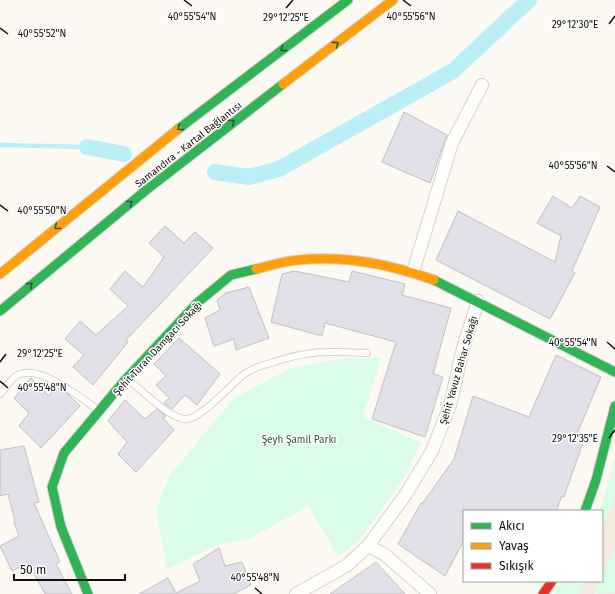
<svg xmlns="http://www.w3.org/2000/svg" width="615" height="594" font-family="'Fira Sans',sans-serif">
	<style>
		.education { fill: #f3eae0 }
		.green { fill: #dbfce6 }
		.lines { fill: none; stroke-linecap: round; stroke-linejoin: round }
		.stream { stroke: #bbeff8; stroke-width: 4.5 }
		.canal { stroke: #bbeff8; stroke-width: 16 }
		.building { fill: #e2e0e8; stroke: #c3c1c0 }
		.lane-casing { stroke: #d5d3ce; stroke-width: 8 }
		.street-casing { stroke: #d5d3ce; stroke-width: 14 }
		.fast-casing { stroke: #d5d3ce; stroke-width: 11 }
		.slow-casing { stroke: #d5d3ce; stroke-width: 11 }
		.jam-casing { stroke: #d5d3ce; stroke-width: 11 }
		.lane { stroke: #fffefd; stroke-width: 6 }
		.street { stroke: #fffefd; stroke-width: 12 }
		.fast { stroke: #30b455; stroke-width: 9 }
		.slow { stroke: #ff9f0a; stroke-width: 9 }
		.jam { stroke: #e5322d; stroke-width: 9 }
		.oneway { stroke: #206130 }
		.ticks { fill: none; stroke: #0f0e0a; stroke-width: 1.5 }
		.labels { text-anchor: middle; stroke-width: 3; stroke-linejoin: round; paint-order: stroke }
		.street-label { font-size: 10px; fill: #0f0e0a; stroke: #fff }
		.park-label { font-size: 10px; fill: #25533d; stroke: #fff }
		.ticks-label { font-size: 10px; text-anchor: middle; fill: #0f0e0a; stroke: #fff; stroke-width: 3; stroke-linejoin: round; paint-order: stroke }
	</style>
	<rect width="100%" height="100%" fill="#fcf9f2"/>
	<polygon class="education" points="615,459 615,594 554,594 561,581 602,581 602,511 600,511"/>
	<g class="green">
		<polygon points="346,358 381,358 363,417 421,443 402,481 357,543 338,556 308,506 251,538 218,545 167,569 156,509 170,475 234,398 291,368"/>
		<polygon points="615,459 615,498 604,526 602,525 602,511 600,511"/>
		<polygon points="615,549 615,593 594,594 600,581 602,581 602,577"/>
		<polygon points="561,581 585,581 579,594 554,594"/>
	</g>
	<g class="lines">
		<polyline class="stream" points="0,145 87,147"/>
		<g class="canal">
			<polyline points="87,147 124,154"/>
			<polyline points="215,172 249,177 279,169 453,71 529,0"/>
		</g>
	</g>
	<g class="building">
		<polygon points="404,112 447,135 430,183 382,162"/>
		<polygon points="553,196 572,208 580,196 600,207 572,271 575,273 550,319 436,260 458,211 555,262 561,236 537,223"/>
		<polygon points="165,226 184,243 195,232 213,248 126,340 128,342 93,385 73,367 84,355 65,339 80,321 96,335 128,306 110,289 125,271 143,287 164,257 149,243"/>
		<polygon points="294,271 349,282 352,271 405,284 402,295 451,308 433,374 443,377 425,437 372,419 396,342 325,323 322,336 271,322 282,274"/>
		<polygon points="249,287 269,338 236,350 234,339 214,346 205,318 220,310 217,300 226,293"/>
		<polygon points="179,338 220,374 197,405 185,395 172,409 164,403 169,398 156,385 166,376 154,364"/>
		<polygon points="556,355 601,377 577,434 585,437 564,497 562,496 556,511 464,511 464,540 445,576 398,544 421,503 422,504 454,459 473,396 529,417"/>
		<polygon points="31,378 49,396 56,387 68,394 80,406 41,448 19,426 29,413 14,398"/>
		<polygon points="125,400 145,419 157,409 166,416 163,418 174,430 136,472 118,454 127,442 108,421"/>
		<polygon points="24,446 39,502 34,503 60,562 56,564 72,594 45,594 28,563 12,571 0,546 19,536 14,522 15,521 8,494 0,496 0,450"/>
		<polygon points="219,548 225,566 242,562 251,585 234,594 139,594 168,578 176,593 200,581 193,564"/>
		<polygon points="376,562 405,594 330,594"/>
	</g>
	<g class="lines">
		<g class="lane-casing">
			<g id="lane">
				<path d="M128 379C140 389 173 422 188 419 203 416 231 385 243 375 252 368 263 365 274 362 310 350 329 351 367 353"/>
				<path d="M0 394C5 389 10 380 16 376 38 362 81 398 98 410"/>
			</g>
		</g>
		<g class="street-casing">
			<g id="street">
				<polyline points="413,272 452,143 482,85"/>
				<polyline points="368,546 384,554 430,594"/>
				<polyline points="296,594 346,566 368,546 406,494 432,451 450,405 463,348 478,301"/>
			</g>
		</g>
		<g class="fast-casing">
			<g id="fast">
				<polyline points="177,130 348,0"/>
				<polyline points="434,280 615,372"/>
				<polyline points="0,311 145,191 283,84"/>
				<polyline points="585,511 596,480 615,406"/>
				<polyline points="88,594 61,527 52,487 64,453 125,380 197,303 231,275 256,269"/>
			</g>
		</g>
		<g class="slow-casing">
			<g id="slow">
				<polyline points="283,84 393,0"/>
				<path d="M256 269C269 266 284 261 298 260 344 255 390 264 434 280"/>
				<polyline points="0,274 177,130"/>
			</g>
		</g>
		<g class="jam-casing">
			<polyline id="jam" points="543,594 552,581"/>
		</g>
		<use href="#lane" class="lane"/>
		<use href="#street" class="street"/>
		<use href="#fast" class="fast"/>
		<use href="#slow" class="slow"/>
		<use href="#jam" class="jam"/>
	</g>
	<defs><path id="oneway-chevron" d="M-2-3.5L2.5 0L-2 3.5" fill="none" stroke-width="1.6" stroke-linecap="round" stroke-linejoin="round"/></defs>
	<g class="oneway">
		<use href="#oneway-chevron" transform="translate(336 44) rotate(-37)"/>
		<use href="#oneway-chevron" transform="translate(283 49) rotate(143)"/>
		<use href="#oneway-chevron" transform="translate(232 122) rotate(-37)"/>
		<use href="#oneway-chevron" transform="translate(180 128) rotate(142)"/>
		<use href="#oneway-chevron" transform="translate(130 203) rotate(-38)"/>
		<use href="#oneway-chevron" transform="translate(57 227) rotate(141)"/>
		<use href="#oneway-chevron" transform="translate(30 285) rotate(-41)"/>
	</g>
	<path class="ticks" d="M184 0 192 6M403 0 411 6M286 8 293 0M609 24 615 16M0 28 8 34M607 166 615 172M0 205 8 211M607 342 615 349M0 362 6 354M0 381 8 388M609 438 615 430M255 588 262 594"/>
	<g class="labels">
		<g class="street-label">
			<text transform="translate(188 144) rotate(-38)" y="4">Samandıra - Kartal Bağlantısı</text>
			<text transform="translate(157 348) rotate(-47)" y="4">Şehit Turan Damgacı Sokağı</text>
			<text transform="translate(458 370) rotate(-74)" y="4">Şehit Yavuz Bahar Sokağı</text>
		</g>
		<g class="park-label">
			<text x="299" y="443">Şeyh Şamil Parkı</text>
		</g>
	</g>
	<g class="ticks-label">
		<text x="192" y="20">40°55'54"N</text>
		<text x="411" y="20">40°55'56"N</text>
		<text x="286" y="21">29°12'25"E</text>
		<text x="575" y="28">29°12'30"E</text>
		<text x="42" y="37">40°55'52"N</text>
		<text x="573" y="169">40°55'56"N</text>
		<text x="42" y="214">40°55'50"N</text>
		<text x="573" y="346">40°55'54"N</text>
		<text x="40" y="357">29°12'25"E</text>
		<text x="42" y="391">40°55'48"N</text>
		<text x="575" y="442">29°12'35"E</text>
		<text x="255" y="581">40°55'48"N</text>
	</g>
	<rect x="463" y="510" width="140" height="72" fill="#ffffff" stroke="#9f9f9d"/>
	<rect x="471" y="523" width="20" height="6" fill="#30b455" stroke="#9f9f9d"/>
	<text x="499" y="530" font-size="12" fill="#0f0e0a">Akıcı</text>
	<rect x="471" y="543" width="20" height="6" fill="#ff9f0a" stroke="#9f9f9d"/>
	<text x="499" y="550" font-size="12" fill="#0f0e0a">Yavaş</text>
	<rect x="471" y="563" width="20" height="6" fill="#e5322d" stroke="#9f9f9d"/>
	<text x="499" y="570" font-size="12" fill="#0f0e0a">Sıkışık</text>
	<path d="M14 574v6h111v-6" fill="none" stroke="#0f0e0a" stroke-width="2"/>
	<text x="20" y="574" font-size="12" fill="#0f0e0a" stroke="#ffffff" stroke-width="3" paint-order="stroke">50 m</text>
</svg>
